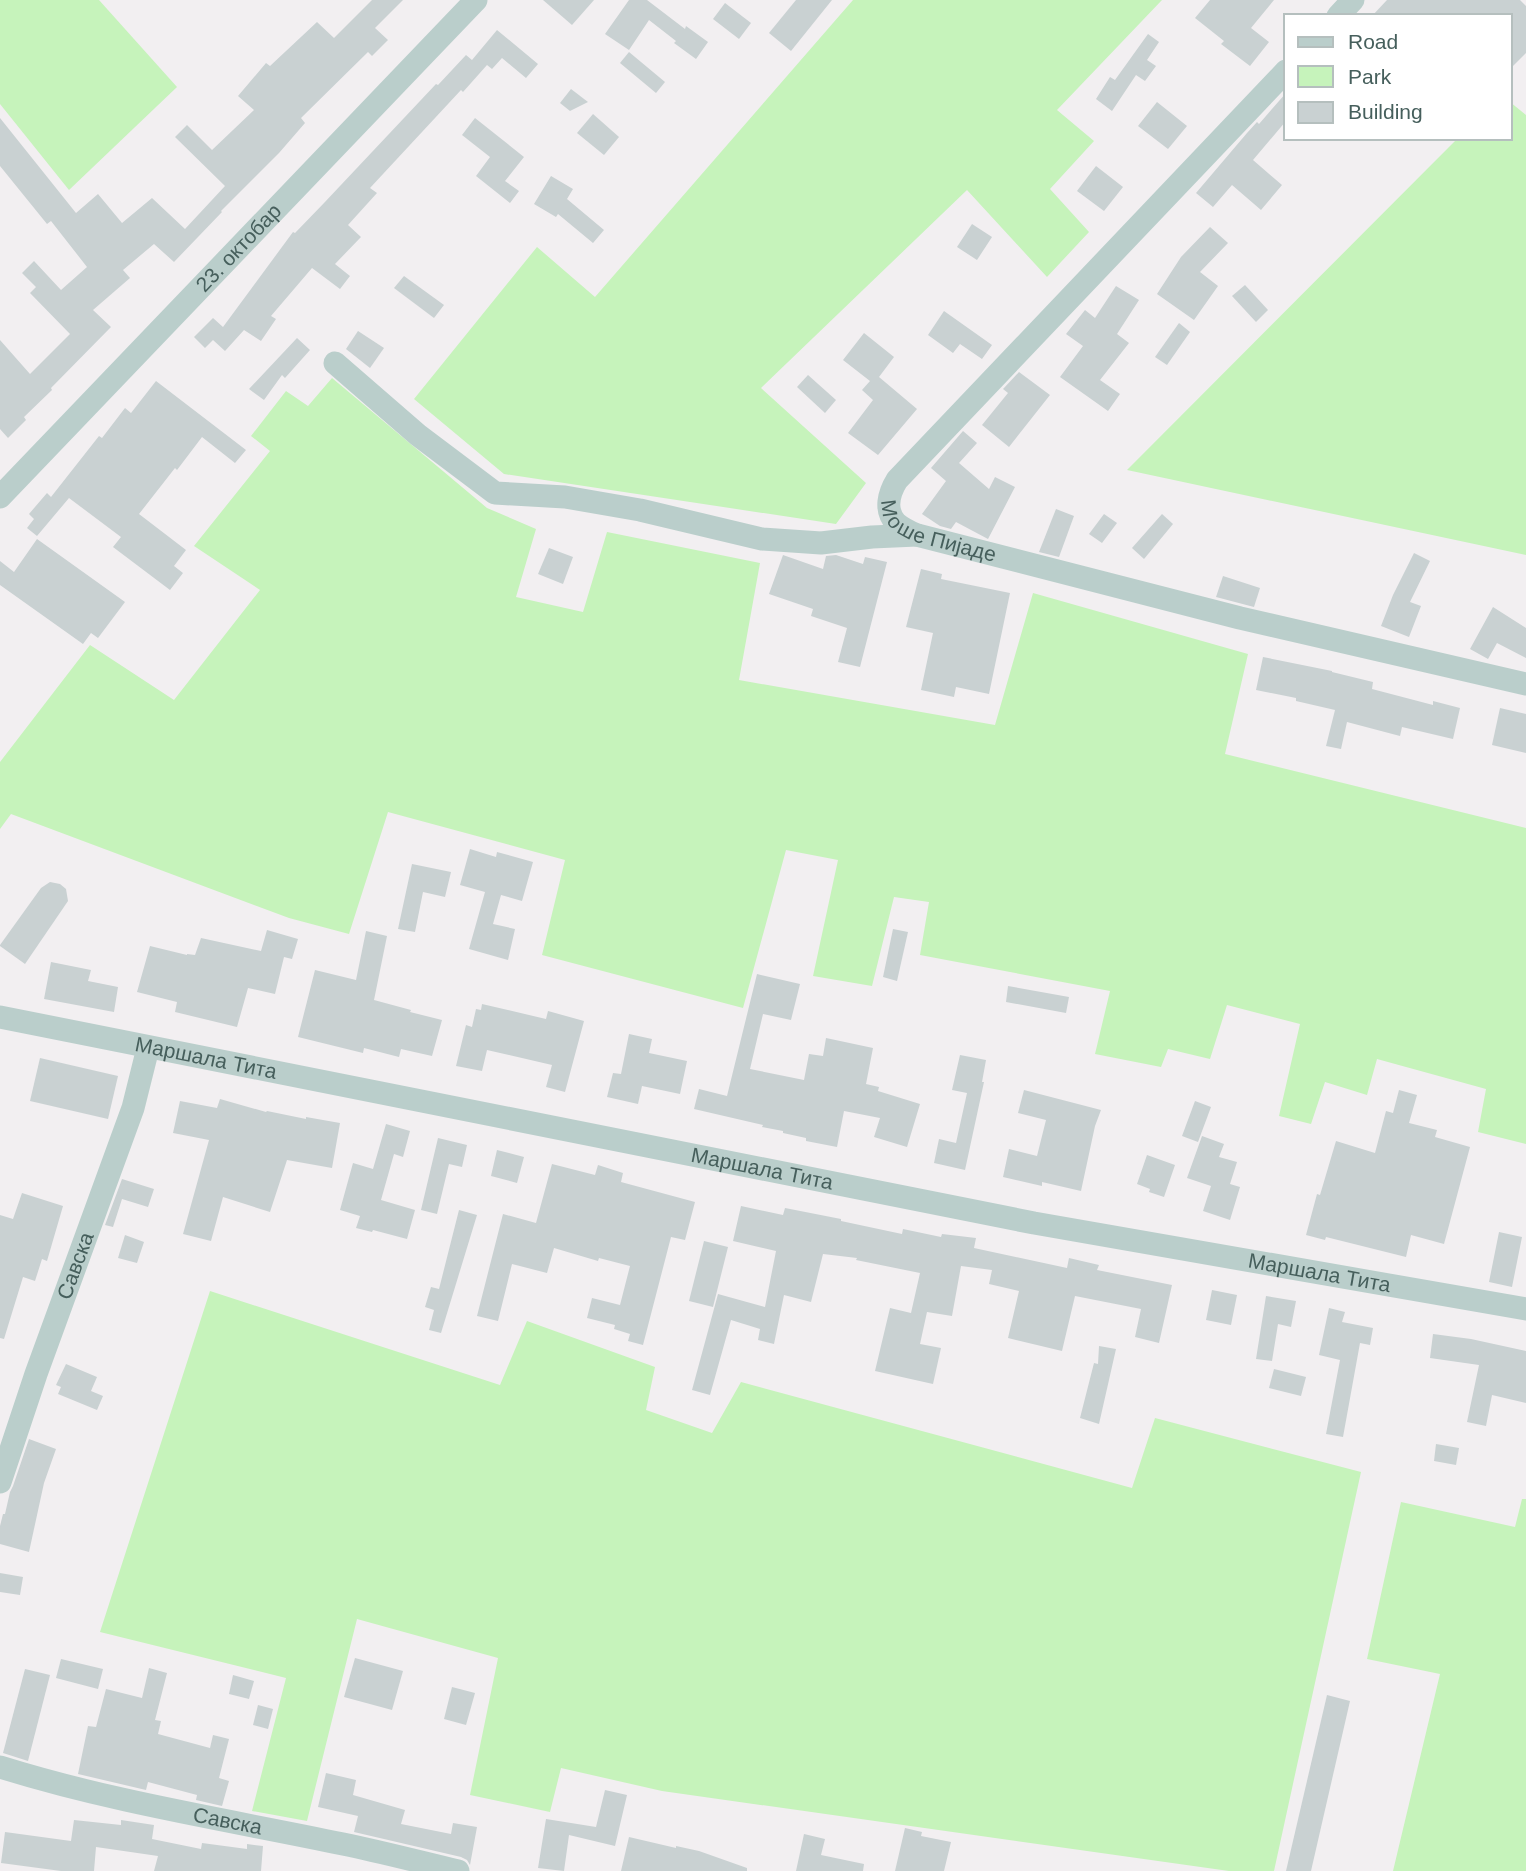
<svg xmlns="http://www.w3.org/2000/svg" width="1526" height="1871" font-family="Helvetica,sans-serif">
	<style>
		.green { fill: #c6f3bb }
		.building { fill: #c9d1d2 }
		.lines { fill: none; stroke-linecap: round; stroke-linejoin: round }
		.minor { stroke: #bacecb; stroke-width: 23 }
		.labels { text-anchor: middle; stroke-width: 5; stroke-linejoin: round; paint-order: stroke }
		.street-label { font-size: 21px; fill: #465f5c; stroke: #fff }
	</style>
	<rect width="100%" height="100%" fill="#f2eff1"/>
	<g class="green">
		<polygon points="0,0 99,0 177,87 69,190 0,104"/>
		<polygon points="853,0 1162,0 1057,110 1094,141 1050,189 1089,232 1047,277 967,190 761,388 866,483 836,524 504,474 414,399 537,247 595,297"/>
		<polygon points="1510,102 1526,115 1526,555 1127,470 1458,138 1510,138"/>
		<polygon points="332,378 487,508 536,529 516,597 583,612 607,532 760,563 739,680 995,725 1033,593 1248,654 1225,754 1526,828 1526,1144 1478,1132 1486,1089 1377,1059 1367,1095 1325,1082 1311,1124 1279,1116 1300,1024 1227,1005 1210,1059 1168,1049 1161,1067 1095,1054 1110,991 920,955 929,902 894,897 872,986 813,976 838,860 786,850 743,1008 542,955 565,860 388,812 349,934 289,918 11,814 0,829 0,762 90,645 174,700 260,590 194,546 270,451 251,436 286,391 308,406"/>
		<polygon points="210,1291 500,1385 527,1321 655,1367 646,1410 712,1433 741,1382 1132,1488 1155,1418 1361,1472 1274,1871 1229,1871 662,1791 561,1768 550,1812 470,1795 498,1658 357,1619 307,1821 252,1811 286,1678 100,1632"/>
		<polygon points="1522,1499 1526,1499 1526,1871 1393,1871 1440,1674 1367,1659 1401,1502 1515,1527"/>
	</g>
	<g class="building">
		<polygon points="372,0 403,0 375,28 388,40 372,56 368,52 301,118 305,123 279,153 221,211 222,212 174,262 154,244 123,270 130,278 93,310 111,327 51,388 52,390 24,417 26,420 8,438 0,429 0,340 30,374 70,334 30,293 36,287 22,273 34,261 61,290 87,267 51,221 47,224 0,166 0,118 76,213 98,194 122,223 152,198 185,229 225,186 175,137 187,125 212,150 254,110 238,96 266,63 270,66 317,22 334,38"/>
		<polygon points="543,0 594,0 572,25"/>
		<polygon points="629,0 647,0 685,29 686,26 708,42 696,59 674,43 676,41 649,20 629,50 605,34"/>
		<polygon points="796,0 832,0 791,51 769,33"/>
		<polygon points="1210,0 1274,0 1251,28 1269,42 1250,66 1221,44 1224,41 1195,18"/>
		<polygon points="1387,0 1520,0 1526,6 1526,53 1510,69 1510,16 1372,16"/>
		<polygon points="725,3 751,23 739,39 713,19"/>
		<polygon points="497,30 538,64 526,78 502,58 492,69 487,65 463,92 461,90 370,188 377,193 348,225 361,237 335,264 350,276 340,289 312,268 271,316 276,319 261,341 244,330 225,351 213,340 205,348 194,337 213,318 223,327 293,232 295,233 324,203 436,84 438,85 466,55 472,60"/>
		<polygon points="1148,34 1159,42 1147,60 1156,66 1145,81 1136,75 1112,111 1096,99 1110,77 1115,80"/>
		<polygon points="629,52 665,82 656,93 620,63"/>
		<polygon points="571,89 588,102 570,111 560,103"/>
		<polygon points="1286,93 1286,121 1253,160 1282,185 1261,210 1232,185 1213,207 1196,193 1247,133 1257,122 1259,124"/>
		<polygon points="1157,102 1187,126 1168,149 1138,126"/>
		<polygon points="593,114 619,137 604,155 577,133"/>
		<polygon points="475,118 524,157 505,181 519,191 510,203 476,176 490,157 462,135"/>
		<polygon points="1096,166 1123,187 1104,211 1077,191"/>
		<polygon points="551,176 573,189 567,199 604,230 593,243 558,214 556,217 534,204"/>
		<polygon points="972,224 992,237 977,260 957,247"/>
		<polygon points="1210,227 1228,243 1200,272 1218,286 1194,320 1157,294 1181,257"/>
		<polygon points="404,276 444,305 434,318 394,288"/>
		<polygon points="1245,285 1268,310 1256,322 1232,296"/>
		<polygon points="1116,286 1139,300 1117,334 1129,343 1100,380 1120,394 1108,411 1060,377 1083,346 1066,334 1085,310 1095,318"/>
		<polygon points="944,311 992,345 982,359 960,344 953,353 928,335"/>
		<polygon points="1179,323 1190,332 1167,365 1155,357"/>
		<polygon points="358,331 384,348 370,368 346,349"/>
		<polygon points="864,333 894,357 879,377 917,409 878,455 848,433 873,400 862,390 870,381 843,360"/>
		<polygon points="297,338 310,350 285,378 282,375 264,400 249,389"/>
		<polygon points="1019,372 1050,395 1009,447 982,425 1008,393 1003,389"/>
		<polygon points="808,375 836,400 825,413 797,387"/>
		<polygon points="156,381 246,450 235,463 202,437 177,470 175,468 139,514 186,550 174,566 183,573 170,590 113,547 121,537 69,498 37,536 27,528 34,519 29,514 47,493 51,497 99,436 102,438 125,408 131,413"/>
		<polygon points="963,431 977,443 959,463 989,489 995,477 1015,487 988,539 956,522 951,529 940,526 922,514 946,481 931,468"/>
		<polygon points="1056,509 1074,516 1059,557 1039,552"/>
		<polygon points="1104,514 1117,523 1102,543 1089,534"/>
		<polygon points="1162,514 1173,524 1144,559 1132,548"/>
		<polygon points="37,539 125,602 98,638 91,633 83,644 0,585 0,561 14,572"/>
		<polygon points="549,548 573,557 563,584 538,574"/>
		<polygon points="1414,553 1430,561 1410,602 1421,606 1409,637 1381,626 1393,595"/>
		<polygon points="783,555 823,569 826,556 836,555 863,564 865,557 887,562 860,667 838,662 847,628 811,616 813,609 769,594"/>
		<polygon points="921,569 942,574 941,579 1010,593 989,694 956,687 954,697 921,690 933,633 906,627"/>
		<polygon points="1223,576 1260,588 1254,607 1216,597"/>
		<polygon points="1493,607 1526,628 1526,658 1497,643 1488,659 1470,649"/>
		<polygon points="1263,657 1332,671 1332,672 1373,682 1372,689 1433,705 1433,701 1460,708 1453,739 1402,727 1400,736 1347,722 1341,749 1326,746 1335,710 1296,701 1296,698 1256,690"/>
		<polygon points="1500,708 1526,714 1526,753 1492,745"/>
		<polygon points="470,849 496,857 497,852 533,862 522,901 501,895 493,924 515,929 508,960 469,949 485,892 460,885"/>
		<polygon points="412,864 451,872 445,897 423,892 415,932 398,929"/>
		<polygon points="50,882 60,884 66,889 68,901 25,964 0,946 0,945 41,888"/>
		<polygon points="893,929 908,932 897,981 883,977"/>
		<polygon points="267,930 298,939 292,959 284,957 275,994 248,988 237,1027 175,1012 177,1002 137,992 150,946 187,955 187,954 195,955 201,938 261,951"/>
		<polygon points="366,931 387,936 374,1000 411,1010 410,1012 442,1020 432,1056 401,1049 399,1057 364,1048 363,1053 298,1037 315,970 356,980"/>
		<polygon points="51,962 91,970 88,981 118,987 114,1012 44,999"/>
		<polygon points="757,974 800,984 791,1020 763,1014 750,1069 804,1080 809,1054 823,1056 826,1038 873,1048 866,1084 879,1087 878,1091 920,1104 907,1147 874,1137 880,1118 844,1111 837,1147 806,1141 806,1138 783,1133 783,1131 762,1127 763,1125 694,1109 699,1089 727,1096"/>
		<polygon points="1008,986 1069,997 1066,1013 1006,1002"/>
		<polygon points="482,1004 546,1019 548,1011 584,1021 565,1092 546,1087 552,1065 487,1050 482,1071 456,1066 466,1025 472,1027 476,1009 481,1010"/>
		<polygon points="629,1034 652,1039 649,1053 687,1061 680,1094 642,1086 638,1104 607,1097 613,1073 621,1074"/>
		<polygon points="960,1055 986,1060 982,1082 984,1082 965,1170 934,1163 939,1139 956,1143 967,1093 952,1090"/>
		<polygon points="40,1058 118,1076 108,1119 30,1101"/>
		<polygon points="1024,1090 1101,1110 1095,1126 1081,1191 1042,1182 1042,1186 1003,1177 1009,1149 1037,1156 1046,1120 1018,1113"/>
		<polygon points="1399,1090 1417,1095 1409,1123 1437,1130 1435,1137 1470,1147 1444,1244 1411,1235 1406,1257 1326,1237 1325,1240 1306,1235 1317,1194 1320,1195 1336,1141 1375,1153 1386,1111 1393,1113"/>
		<polygon points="220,1099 266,1112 267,1111 306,1119 306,1117 340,1123 332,1168 287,1160 270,1212 223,1197 211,1241 183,1234 209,1140 173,1133 180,1101 217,1108"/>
		<polygon points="1195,1101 1211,1107 1198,1142 1182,1136"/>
		<polygon points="386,1124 410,1131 403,1157 394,1154 381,1200 415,1210 407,1239 373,1230 372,1232 356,1228 360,1216 340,1210 353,1163 373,1169"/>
		<polygon points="1202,1136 1224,1144 1219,1157 1237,1162 1230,1184 1240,1187 1230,1220 1203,1211 1211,1186 1187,1178"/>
		<polygon points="438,1138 467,1145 462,1167 449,1164 437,1214 421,1210"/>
		<polygon points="497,1150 524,1157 517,1183 491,1176"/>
		<polygon points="1147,1155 1175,1165 1164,1197 1149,1192 1150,1189 1137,1184"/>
		<polygon points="552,1164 595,1175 598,1165 623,1173 621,1182 695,1202 685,1240 671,1237 643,1345 628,1341 630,1334 614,1329 615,1325 587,1318 592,1298 620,1305 630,1266 599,1258 598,1261 554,1248 547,1273 512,1264 498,1321 477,1316 503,1214 536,1223"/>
		<polygon points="122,1179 154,1189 148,1207 122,1199 113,1227 105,1225"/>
		<polygon points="22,1193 63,1206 47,1261 42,1259 35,1281 23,1277 4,1339 0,1338 0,1215 13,1219"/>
		<polygon points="741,1206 783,1215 785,1208 841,1219 841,1221 902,1234 903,1229 941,1237 942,1234 976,1238 974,1248 1067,1268 1069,1258 1099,1265 1097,1270 1172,1285 1159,1343 1135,1337 1141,1309 1075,1296 1062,1351 1008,1338 1019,1291 989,1284 992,1270 961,1266 952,1316 927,1312 920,1344 941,1348 933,1384 875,1371 890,1308 911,1313 920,1273 856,1260 857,1258 823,1254 811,1302 784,1295 774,1344 758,1340 760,1329 731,1320 710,1395 692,1390 718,1294 765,1307 776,1251 733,1241"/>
		<polygon points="459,1210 477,1215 441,1333 429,1330 434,1310 425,1307 431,1287 439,1289"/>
		<polygon points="1499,1232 1522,1237 1512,1287 1489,1282"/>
		<polygon points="125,1235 144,1242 137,1263 118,1258"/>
		<polygon points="704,1241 728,1247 713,1307 689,1301"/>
		<polygon points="1212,1290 1237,1295 1231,1325 1206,1320"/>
		<polygon points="1266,1296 1296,1301 1291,1327 1278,1324 1272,1361 1256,1359"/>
		<polygon points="1329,1308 1345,1312 1342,1322 1373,1328 1370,1345 1360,1343 1343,1437 1326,1434 1340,1360 1319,1355"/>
		<polygon points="1433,1334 1471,1339 1526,1351 1526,1403 1492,1395 1486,1426 1467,1422 1479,1365 1430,1358"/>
		<polygon points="1099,1346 1116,1349 1099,1424 1080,1418 1094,1363 1098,1364"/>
		<polygon points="66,1364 97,1377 91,1391 103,1396 97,1410 58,1394 61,1387 56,1385"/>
		<polygon points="1274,1369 1306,1377 1301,1396 1269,1388"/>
		<polygon points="29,1439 56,1449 44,1483 29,1552 0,1544 0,1526 3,1514 5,1514 10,1492 13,1486"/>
		<polygon points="1436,1444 1459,1448 1456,1465 1434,1461"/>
		<polygon points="0,1573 23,1577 20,1595 0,1592"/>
		<polygon points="355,1658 403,1671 392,1710 344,1697"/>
		<polygon points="61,1659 103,1669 98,1689 56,1678"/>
		<polygon points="149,1668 167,1673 155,1720 161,1721 158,1734 210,1748 213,1735 229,1739 219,1778 229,1781 222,1806 196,1800 197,1795 148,1782 146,1790 78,1774 88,1726 96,1727 106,1689 142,1698"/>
		<polygon points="25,1669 50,1675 28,1761 3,1753"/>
		<polygon points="233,1675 254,1681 249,1699 229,1694"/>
		<polygon points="452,1687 475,1693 466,1725 444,1719"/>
		<polygon points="1327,1695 1350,1701 1311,1871 1286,1871"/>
		<polygon points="258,1705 273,1709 268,1729 253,1725"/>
		<polygon points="326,1773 356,1780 353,1795 405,1810 401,1824 451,1834 453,1823 477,1827 470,1865 467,1860 461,1857 354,1832 358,1816 318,1807"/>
		<polygon points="605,1790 627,1795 615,1846 569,1835 564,1871 538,1868 546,1819 596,1827"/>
		<polygon points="74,1820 121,1825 121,1820 154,1825 152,1839 201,1849 202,1843 247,1849 247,1844 263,1846 261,1871 154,1871 158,1856 96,1847 94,1871 61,1871 1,1863 5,1832 71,1841"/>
		<polygon points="905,1828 922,1832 921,1836 951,1842 944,1871 895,1871"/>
		<polygon points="804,1834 825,1839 821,1855 864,1864 863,1871 796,1871"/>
		<polygon points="629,1837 676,1848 676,1846 699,1851 747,1868 747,1871 621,1871"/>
	</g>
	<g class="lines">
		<g class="minor">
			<polyline points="1338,16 1353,0"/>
			<path id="s1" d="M1286 71 897 480C889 493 884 510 896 523 902 528 910 532 917 535L1240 618 1526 684"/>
			<polyline points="335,363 418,435 495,493 565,497 640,510 762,539 821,543 872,537 917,535"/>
			<path id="s2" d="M0 497 476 0"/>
			<path id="s3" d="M0 1017 1034 1223 1526 1309"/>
			<path id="s4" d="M0 1482 36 1374 133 1108 148 1048"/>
			<path id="s5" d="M0 1767C112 1802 228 1820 343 1844 382 1852 420 1862 458 1871"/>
		</g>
	</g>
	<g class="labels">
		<g class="street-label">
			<text dy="7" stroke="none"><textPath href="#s2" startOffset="345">23. октобар</textPath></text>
			<text dy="7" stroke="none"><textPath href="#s1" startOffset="651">Моше Пијаде</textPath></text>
			<text dy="7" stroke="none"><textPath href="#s3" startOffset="210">Маршала Тита</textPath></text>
			<text dy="7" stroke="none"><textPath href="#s3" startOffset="777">Маршала Тита</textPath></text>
			<text dy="7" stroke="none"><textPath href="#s4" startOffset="229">Савска</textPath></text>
			<text dy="7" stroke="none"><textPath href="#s3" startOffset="1344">Маршала Тита</textPath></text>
			<text dy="7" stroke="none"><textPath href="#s5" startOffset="234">Савска</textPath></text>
		</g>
	</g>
	<rect x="1284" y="14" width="228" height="126" fill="#ffffff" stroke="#b5bfbe" stroke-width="2"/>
	<rect x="1298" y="37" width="35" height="10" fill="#bacecb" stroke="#b5bfbe" stroke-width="2"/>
	<text x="1348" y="49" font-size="21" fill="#465f5c">Road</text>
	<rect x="1298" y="66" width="35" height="21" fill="#c6f3bb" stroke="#b5bfbe" stroke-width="2"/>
	<text x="1348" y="84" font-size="21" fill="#465f5c">Park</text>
	<rect x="1298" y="102" width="35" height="21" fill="#c9d1d2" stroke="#b5bfbe" stroke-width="2"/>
	<text x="1348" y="119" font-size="21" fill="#465f5c">Building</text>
</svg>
